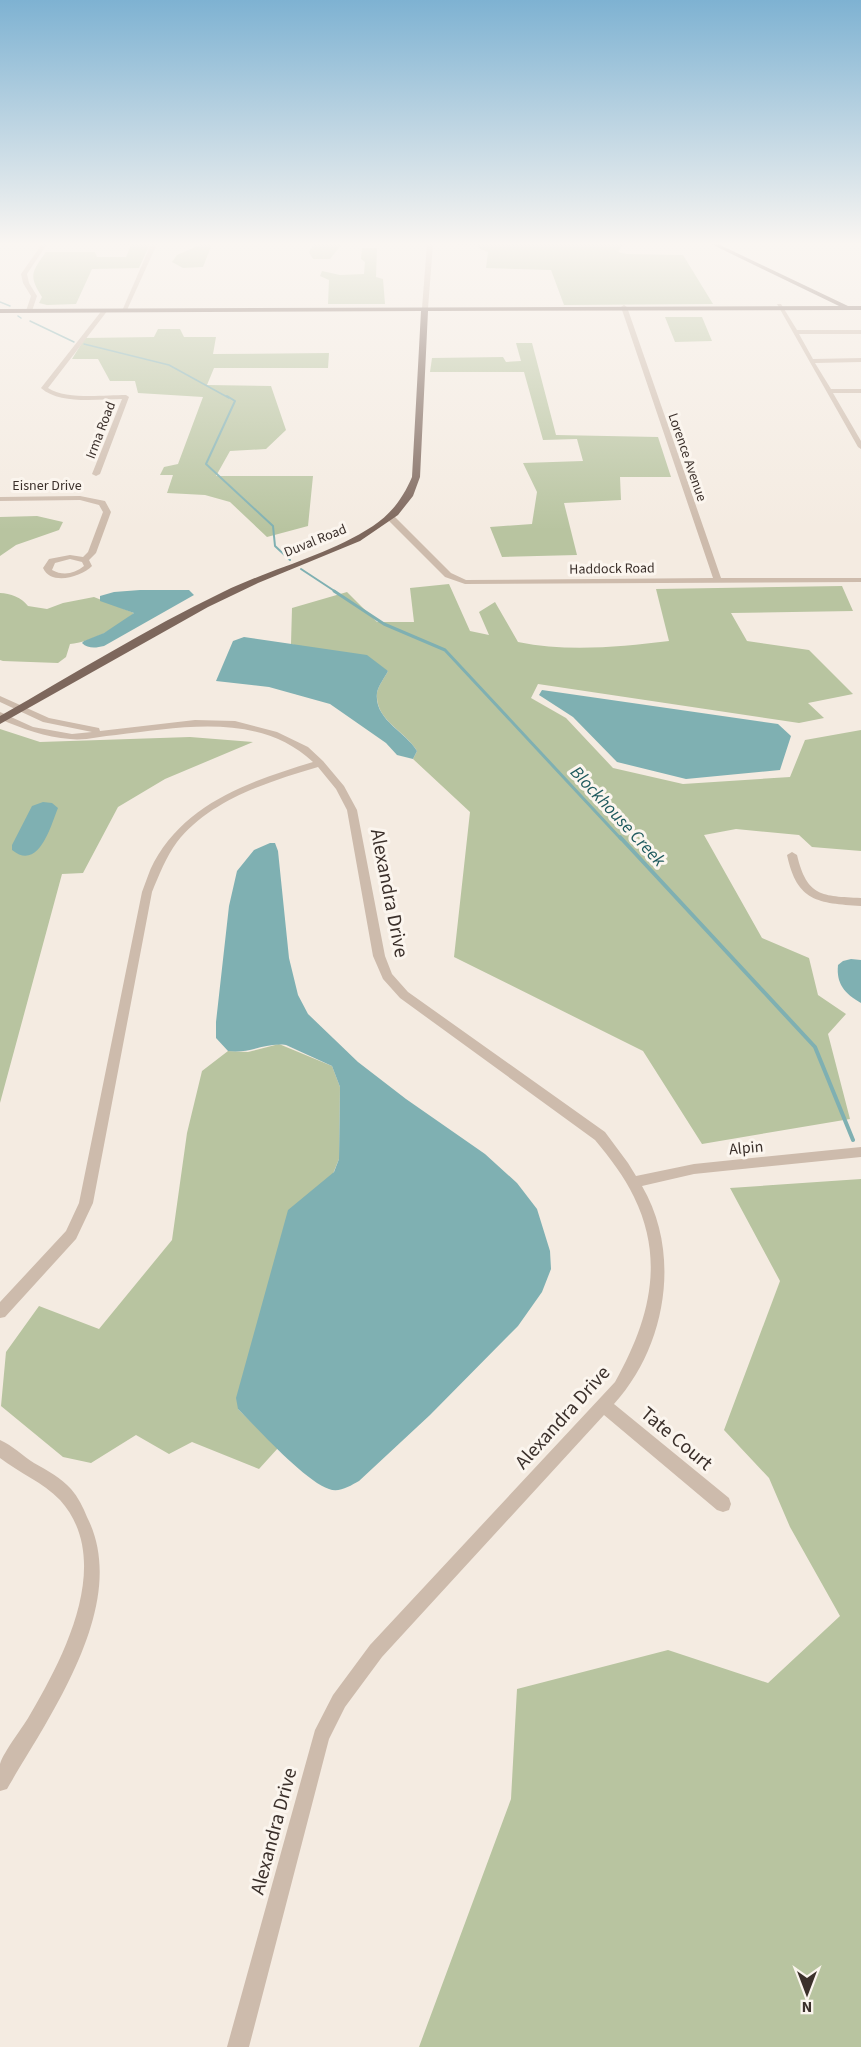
<svg xmlns="http://www.w3.org/2000/svg" width="861" height="2047" font-family="'Source Sans 3',sans-serif">
	<style>
		.green { fill: #b8c4a0 }
		.water { fill: #7fb0b2 }
		.lines { fill: none; stroke-linecap: round; stroke-linejoin: round }
		.stream-far3 { stroke: #7fb0b2; stroke-width: 1.5 }
		.stream-far2 { stroke: #7fb0b2; stroke-width: 2 }
		.stream-far1 { stroke: #7fb0b2; stroke-width: 3 }
		.stream { stroke: #7fb0b2; stroke-width: 4 }
		.minor { fill: #cdbbac; fill-rule: evenodd }
		.major { fill: #7d675c; fill-rule: evenodd }
		.labels { text-anchor: middle; stroke-width: 6; stroke-linejoin: round; paint-order: stroke }
		.far-street-label { font-size: 14px; fill: #3b302b; stroke: #fbf5ee }
		.street-label { font-size: 16px; fill: #3b302b; stroke: #fbf5ee }
		.water-label { font-size: 18px; font-style: italic; fill: #1f5a5e; stroke: #fbf5ee }
		.near-street-label { font-size: 20px; fill: #3b302b; stroke: #fbf5ee }
	</style>
	<rect width="100%" height="100%" fill="#f4ebe1"/>
	<g class="green">
		<path d="M118 244H150L139 268 92 269 76 304 47 305 39 303 42 297C28 275 32 272 46 252H95L97 257H126L131 245Z"/>
		<polygon points="202,244 212,244 203,267 183,268 172,262 177,255"/>
		<polygon points="314,244 342,244 330,259 313,259 309,252"/>
		<polygon points="455,244 623,244 618,252 627,254 683,255 713,304 564,305 551,270 486,268 488,252 480,249 478,245"/>
		<polygon points="362,248 377,248 376,277 383,279 385,304 328,304 329,280 320,276 322,271 340,275 364,274 365,262 361,259"/>
		<polygon points="665,317 702,317 712,341 675,342"/>
		<polygon points="158,329 180,329 184,337 216,337 213,354 329,353 328,368 214,368 207,385 271,386 286,430 266,449 230,451 216,476 313,476 308,526 267,537 230,502 205,495 167,493 173,475 160,475 164,467 178,464 203,397 138,393 135,381 110,381 98,359 72,359 85,338 154,337"/>
		<polygon points="516,343 532,343 556,435 658,437 671,477 620,477 621,500 564,503 577,555 502,557 490,527 532,524 537,492 523,463 583,461 577,439 543,440 524,372 430,372 432,358 503,357 506,362 521,361"/>
		<polygon points="37,516 63,522 59,530 16,545 0,556 0,517"/>
		<path d="M449 584 470 631 489 635 479 612 495 602 518 642C567 652 619 647 669 641L656 589 842 586 853 611 731 613 747 641 809 650 853 694 808 703 824 718 799 723 538 684 531 698 566 718 613 768 683 784 790 777 805 740 861 730V851L812 847 799 835 736 829 704 835 762 938 809 958 818 995 846 1014 828 1034 850 1119 702 1144 643 1051 454 957 470 812 413 759 417 751C405 730 375 721 377 693 378 686 385 677 388 671L291 644 292 608 347 592 377 622H414L410 588Z"/>
		<path d="M0 593C10 593 22 598 28 606L47 609 63 603 94 597 134 613C117 628 91 642 70 644L66 657 58 663 3 661 0 660Z"/>
		<polygon points="0,729 40,742 190,737 253,742 165,779 118,807 83,873 62,874 0,1103"/>
		<polygon points="279,1044 332,1066 340,1087 339,1159 238,1409 278,1448 259,1469 192,1442 169,1454 136,1435 91,1463 63,1457 1,1406 6,1352 39,1306 99,1329 172,1240 187,1133 202,1071 228,1051 248,1052"/>
		<polygon points="861,1179 861,2047 419,2047 511,1799 517,1689 668,1650 768,1683 840,1616 790,1527 769,1478 724,1430 780,1281 730,1188"/>
	</g>
	<g class="water">
		<path d="M140 590H189L194 595 104 646C96 648 88 649 82 643L84 641 104 633 134 613 100 601V596L114 592Z"/>
		<path d="M244 637 367 655 388 671C385 677 378 686 377 693 374 720 405 731 417 751L413 759 397 755 386 743 330 704 269 687 216 681 233 641Z"/>
		<polygon points="542,690 778,724 791,736 780,770 686,779 617,762 573,717 539,695"/>
		<path d="M43 802 52 803 58 808C51 825 39 872 12 850V845L32 806Z"/>
		<path d="M270 843H275L278 851 289 958 298 995 308 1014 358 1062 406 1099 485 1154 517 1183 537 1209 550 1251 551 1269 542 1292 518 1326 430 1415 359 1481C350 1486 339 1493 329 1489 305 1481 258 1429 238 1409L236 1398 288 1210 334 1172 339 1159 340 1087 332 1066 286 1045C266 1042 250 1054 228 1051L216 1038V1022L229 906 237 871 254 850Z"/>
		<path d="M851 959 861 960V1003C845 994 836 984 838 965L843 961Z"/>
	</g>
	<g class="lines">
		<g class="stream-far3">
			<polyline points="0,302 10,306"/>
			<polyline points="18,316 21,318"/>
			<polyline points="30,321 74,342"/>
			<polyline points="84,344 169,365 229,398"/>
		</g>
		<g class="stream-far2">
			<polyline points="227,396 235,401 206,464 273,526 275,546 290,560"/>
			<polyline points="301,569 336,592"/>
		</g>
		<polyline class="stream-far1" points="334,591 384,624 445,650 621,839"/>
		<polyline class="stream" points="620,837 815,1047 853,1140"/>
		<g class="minor">
			<polygon points="42,244 47,244 27,274 29,283 37,296 32,311 29,313 26,311 31,296 23,283 21,274"/>
			<polygon points="151,244 157,244 127,310 122,311"/>
			<polygon points="427,244 433,244 428,308 425,310 422,308"/>
			<polygon points="777,304 781,304 797,330 861,330 861,334 799,334 813,359 861,358 861,362 815,363 831,389 861,389 861,393 833,393 861,441 861,449 858,447"/>
			<polygon points="624,305 627,307 721,578 861,578 861,582 465,584 445,577 387,519 387,515 393,515 451,573 466,580 713,578 621,307"/>
			<path d="M103 309 108 310 48 388C66 400 104 395 126 395L129 397 100 474 96 476 92 474 122 399C98 399 60 405 41 388Z"/>
			<path d="M80 496 105 501 111 512 96 553 89 560 92 566C81 577 51 586 43 568L49 559 70 555 83 557 88 552 103 512 99 505 80 500 0 501V497ZM70 559 82 562 84 566C74 574 63 576 52 570L55 563Z"/>
			<path d="M0 696 49 718 99 728 100 731 195 720 235 721 277 732 308 747 323 761 344 786 357 810 385 956 392 974 408 992 605 1132 628 1163 636 1176 694 1164 861 1147V1157L694 1174 642 1186C682 1254 666 1347 614 1404L729 1498 731 1504 729 1510 723 1512 717 1510 604 1415 382 1657 345 1707 329 1739 249 2047H227L315 1730 333 1695 370 1645 615 1382C648 1323 666 1262 634 1197 624 1176 610 1158 595 1140L400 998 383 979 373 956 347 810 336 789 318 767C268 782 211 799 177 842 166 857 159 875 152 892L93 1203 76 1239 5 1317 0 1318V1302L66 1231 79 1203 142 892C146 882 149 871 154 862 187 802 251 781 313 762 260 712 182 727 116 735 101 736 84 741 70 739 45 737 23 729 0 719V712L33 727 72 734 92 732 43 722 0 702Z"/>
			<path d="M792 852 797 855C807 897 822 896 861 898V906C818 903 797 902 787 855Z"/>
			<path d="M0 1440C12 1445 23 1456 34 1463 47 1470 61 1478 71 1489 78 1497 83 1507 87 1517 131 1603 50 1715 7 1789L0 1791C0 1783 0 1772 0 1764 4 1751 24 1726 31 1713 65 1655 114 1560 60 1500 43 1482 19 1473 0 1458Z"/>
		</g>
		<path class="major" d="M711 244H718L848 306H861V310L428 311 420 477 413 496 398 515 360 541 258 583 208 607 0 724V716C74 674 146 629 223 592 272 568 327 556 373 526 392 513 403 498 412 477L421 311 0 313V309L839 306Z"/>
	</g>
	<linearGradient id="sky" x2="0" y2="1"><stop stop-color="#7eb2d2"/><stop offset="0.46" stop-color="#faf6f2"/><stop offset="1" stop-color="#faf6f2" stop-opacity="0"/></linearGradient>
	<rect width="861" height="530" fill="url(#sky)"/>
	<g class="labels">
		<g class="far-street-label">
			<text transform="translate(100 430) rotate(-69)" y="5">Irma Road</text>
			<text transform="translate(688 457) rotate(71)" y="5">Lorence Avenue</text>
			<text x="47" y="490">Eisner Drive</text>
			<text transform="translate(315 540) rotate(-22)" y="5">Duval Road</text>
			<text transform="translate(612 568) rotate(-1)" y="5">Haddock Road</text>
		</g>
		<g class="street-label">
			<text transform="translate(746 1147) rotate(-5)" y="6">Alpin</text>
		</g>
		<g class="water-label">
			<text transform="translate(618 816) rotate(47)" y="6">Blockhouse Creek</text>
		</g>
		<g class="near-street-label">
			<text transform="translate(390 893) rotate(79)" y="7">Alexandra Drive</text>
			<text transform="translate(562 1417) rotate(-48)" y="7">Alexandra Drive</text>
			<text transform="translate(677 1438) rotate(40)" y="7">Tate Court</text>
			<text transform="translate(273 1831) rotate(-75)" y="7">Alexandra Drive</text>
		</g>
	</g>
	<g transform="translate(807 1993) rotate(180)" stroke="#fbf5ee" stroke-width="4.5" paint-order="stroke">
	<path d="M0-4.5L10 22L0 15L-10 22Z" fill="#3b302b"/>
	<text y="-9" font-size="16" font-weight="bold" text-anchor="middle" fill="#3b302b">N</text>
	</g>
</svg>
